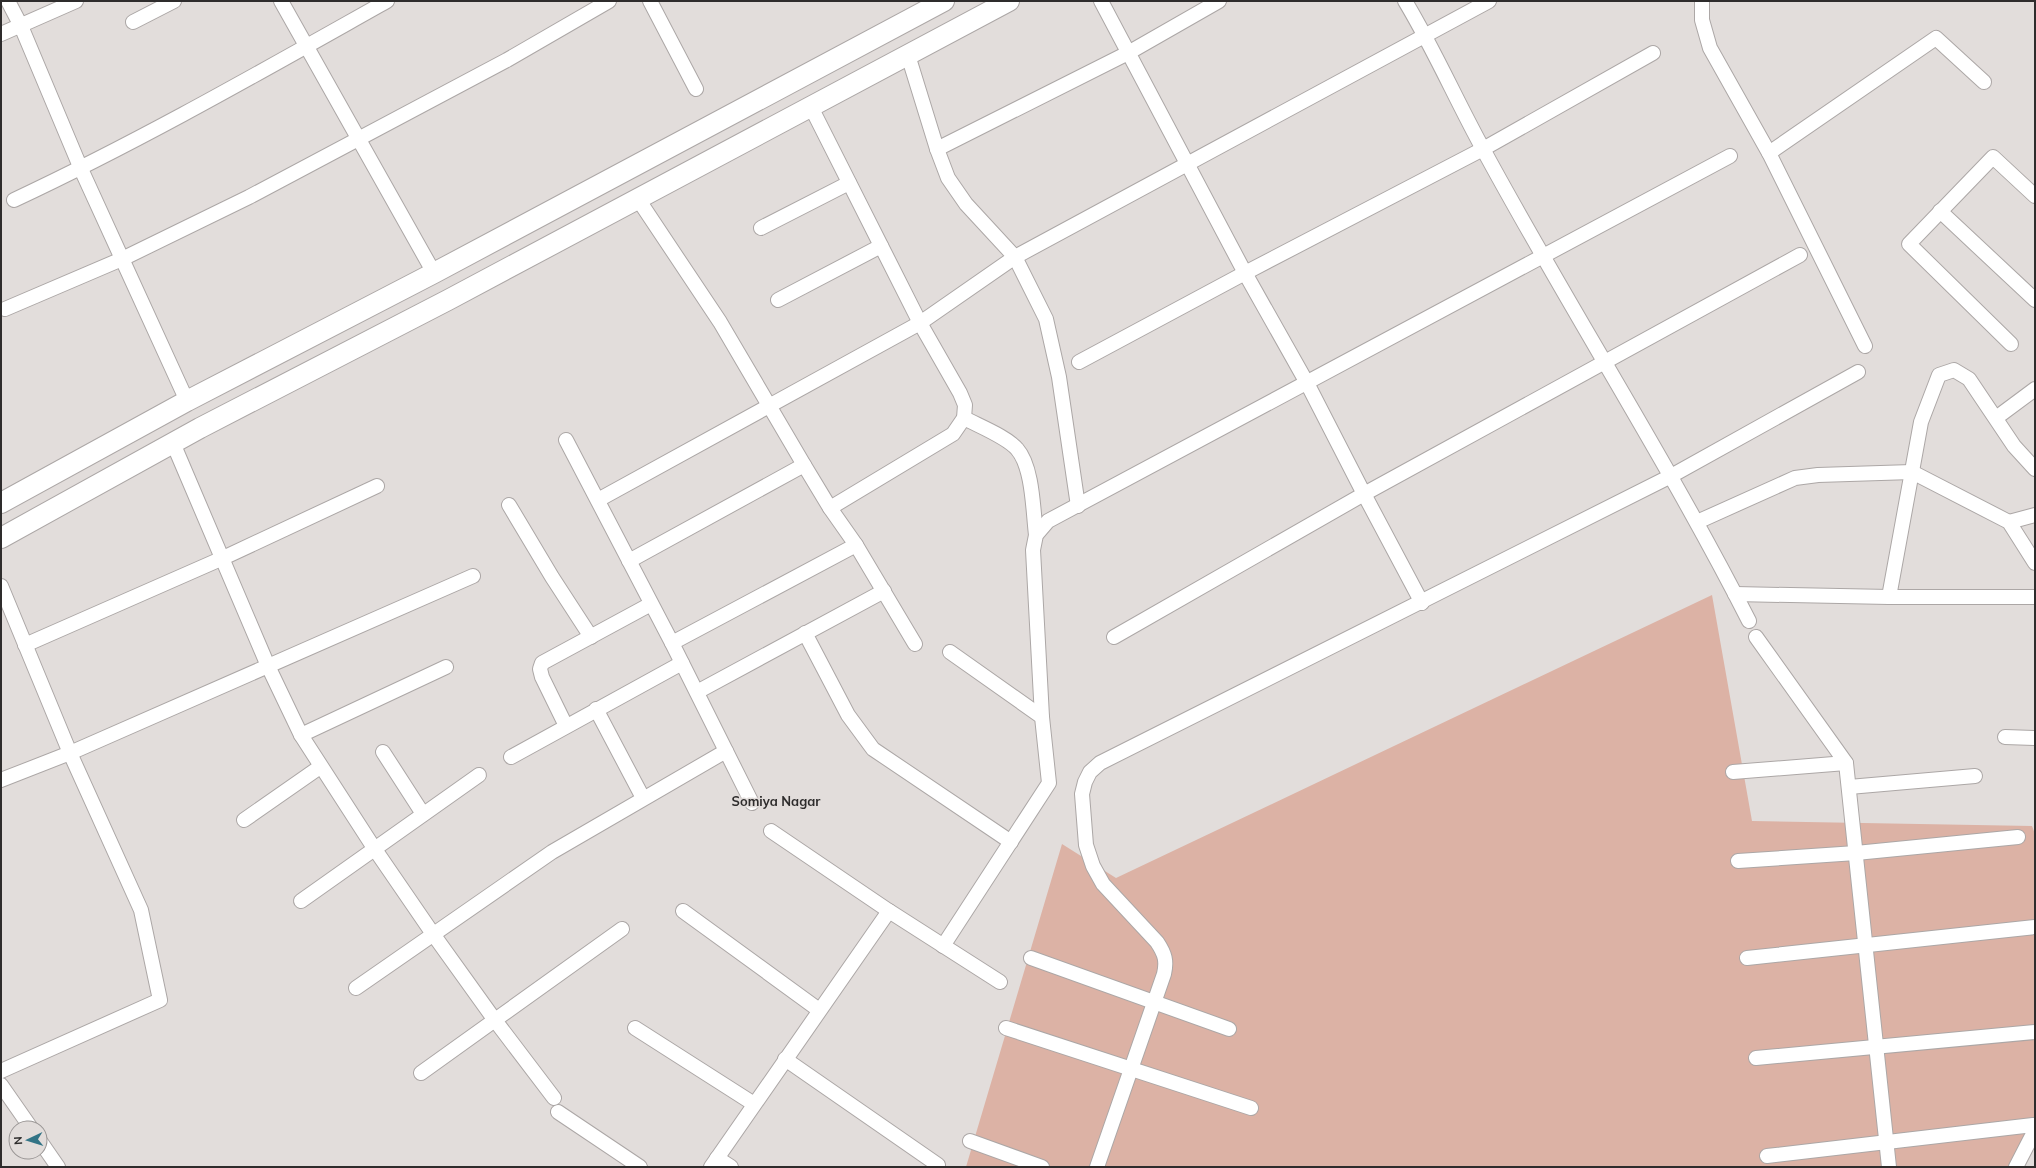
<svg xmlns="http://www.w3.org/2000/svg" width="2036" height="1168" font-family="Mulish,sans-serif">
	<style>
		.green { fill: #dcb2a5 }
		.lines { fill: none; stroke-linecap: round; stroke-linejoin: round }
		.street-casing { stroke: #aca7a6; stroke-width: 16 }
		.secondary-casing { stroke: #aca7a6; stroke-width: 22 }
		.street { stroke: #fff; stroke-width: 14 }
		.secondary { stroke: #fff; stroke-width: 20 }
		.labels { text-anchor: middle; stroke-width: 3; stroke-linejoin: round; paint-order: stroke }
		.neighbourhood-label { font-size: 13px; font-weight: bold; fill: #2e2c2c; stroke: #e2dddb }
	</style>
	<rect width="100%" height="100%" fill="#e2dddb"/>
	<polygon class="green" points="1712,595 1752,821 2032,826 2035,834 2035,1136 2016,1167 966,1167 1062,844 1116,878"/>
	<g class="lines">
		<g class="street-casing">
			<g id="street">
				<polyline points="8,1 21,26 81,169 187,401"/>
				<polyline points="281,1 434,273"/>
				<polyline points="650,1 696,89"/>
				<polyline points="1101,1 1245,273 1307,383 1364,494 1422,603"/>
				<path d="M1405 1C1434 49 1456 100 1483 149 1569 308 1667 460 1749 621"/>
				<polyline points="1702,1 1702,20 1710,48 1769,153 1865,346"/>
				<polyline points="133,22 174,1"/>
				<polyline points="1,34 76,1"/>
				<polyline points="908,55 937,149 948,178 966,204 1015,257 1046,319 1059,377 1078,506"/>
				<polyline points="811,107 920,323 960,393 965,405 964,418 953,434 830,508"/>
				<polyline points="937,149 1128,53 1219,1"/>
				<polyline points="1769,153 1936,38 1984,82"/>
				<polyline points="638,199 720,322 804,465 830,508 856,545 915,644"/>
				<path d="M14 200C142 140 264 70 387 1"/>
				<polyline points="1940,211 2035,300"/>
				<polyline points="761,228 849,183"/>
				<polyline points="778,300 881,246"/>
				<polyline points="5,309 122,259 249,197 507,60 609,1"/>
				<polyline points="2011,344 1909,244 1993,157 2035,196"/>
				<polyline points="1079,362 1245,273 1483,149 1653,53"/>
				<path d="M964 418C979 426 1007 437 1017 449 1033 467 1033 511 1036 535"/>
				<polyline points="1996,418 2035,389"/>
				<polyline points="566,440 672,643 752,803"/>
				<polyline points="173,443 268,666 301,735 374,848 433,934 494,1019 554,1098"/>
				<polyline points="598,500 920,323 1015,257 1489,1"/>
				<polyline points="509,505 552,577 591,637"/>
				<polyline points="1697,522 1795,478 1818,475 1912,472 2009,522 2035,563"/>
				<polyline points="2009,522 2035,515"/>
				<polyline points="629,561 804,465"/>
				<polyline points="1,586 70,753 141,910 160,1000 1,1071"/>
				<polyline points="1735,594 1889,597 2035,597"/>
				<polyline points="1889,597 1921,422 1939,375 1954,370 1969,379 2014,446 2035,469"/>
				<polyline points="805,633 848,715 873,749 1011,842"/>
				<polyline points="1114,637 1364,494 1800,255"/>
				<polyline points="1756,637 1846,763 1889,1167"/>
				<polyline points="672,643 856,545"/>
				<polyline points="25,645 223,558 377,486"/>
				<polyline points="697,692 884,591"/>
				<polyline points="596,709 643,798"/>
				<polyline points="1042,717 1033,550 1036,535 1048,521 1730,156"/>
				<polyline points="566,726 542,677 540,669 542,663 651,604"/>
				<polyline points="301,735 446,667"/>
				<polyline points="2005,737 2035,738"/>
				<polyline points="383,752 423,814"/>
				<polyline points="511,757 682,663"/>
				<polyline points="1733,772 1846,763"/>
				<polyline points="1,780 70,753 473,576"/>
				<polyline points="1849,787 1975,776"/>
				<polyline points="244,820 320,767"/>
				<polyline points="771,831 889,911 1000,982"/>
				<polyline points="1738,861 1856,853 2018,837"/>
				<polyline points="301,901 479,775"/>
				<polyline points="683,911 819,1010"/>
				<polyline points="943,946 1049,783 1042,717 950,652"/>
				<polyline points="1031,958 1229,1029"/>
				<polyline points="1747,958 2035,927"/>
				<polyline points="356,988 552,852 726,751"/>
				<polyline points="635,1028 754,1104"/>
				<polyline points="1006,1028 1251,1108"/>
				<polyline points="1756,1058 2035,1032"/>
				<polyline points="785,1059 938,1165"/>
				<polyline points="421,1073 622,929"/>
				<polyline points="1,1085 31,1128"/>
				<polyline points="558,1112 640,1167"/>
				<polyline points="40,1141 58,1167"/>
				<polyline points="970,1141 1042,1167"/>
				<polyline points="1767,1156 2033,1125 2035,1130 2016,1167"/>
				<polyline points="717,1158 731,1167"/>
				<polyline points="711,1167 889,911"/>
				<path d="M1097 1167 1164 974C1167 961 1165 954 1157 942L1103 884 1093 866 1086 845 1082 794 1085 782 1090 772 1100 763 1671 476 1858 372"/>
			</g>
		</g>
		<g class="secondary-casing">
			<g id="secondary">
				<polyline points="1,503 187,401 434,273 944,1"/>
				<polyline points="1,538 200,428 448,300 1009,1"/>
			</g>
		</g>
		<use href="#street" class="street"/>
		<use href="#secondary" class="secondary"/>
	</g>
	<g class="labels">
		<g class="neighbourhood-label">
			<text x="776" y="806">Somiya Nagar</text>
		</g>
	</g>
	<rect width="2036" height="1168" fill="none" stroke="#2e2c2c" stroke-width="4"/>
	<g transform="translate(28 1140) rotate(266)"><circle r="19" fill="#e2dddb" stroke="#9a9695"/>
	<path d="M0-3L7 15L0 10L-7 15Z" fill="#327486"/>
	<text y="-6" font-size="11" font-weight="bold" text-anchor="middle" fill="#2e2c2c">N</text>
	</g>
</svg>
